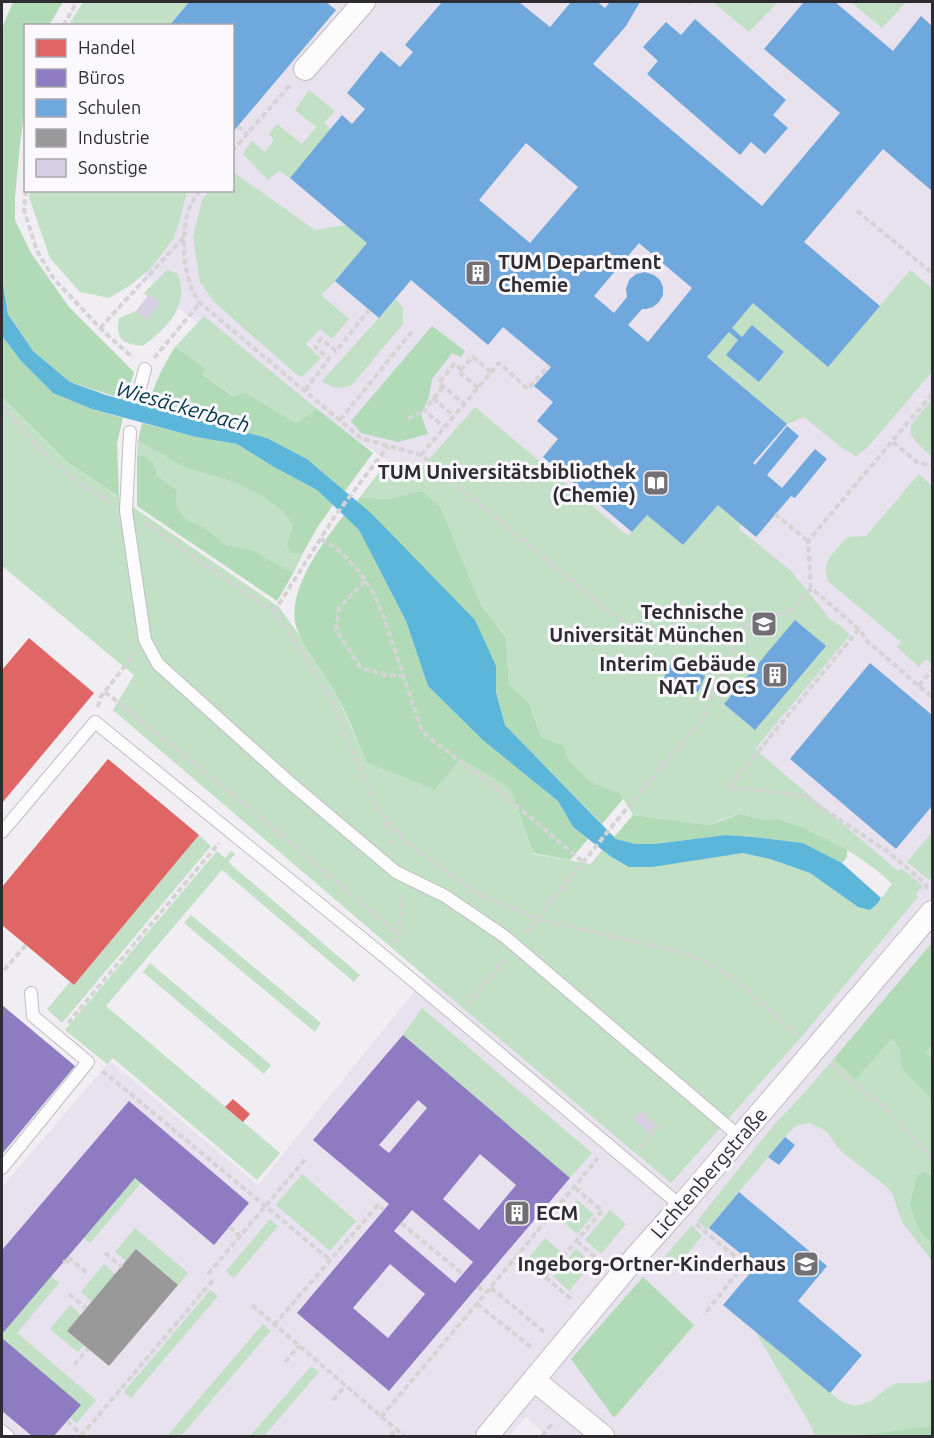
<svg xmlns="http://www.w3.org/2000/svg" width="934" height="1438" font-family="Ubuntu,sans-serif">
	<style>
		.education { fill: #e8e1ee }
		.green { fill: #c1e0c5 }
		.forest { fill: #b1dbb6 }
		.water { fill: #5bb6da }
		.shops { fill: #e06666 }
		.offices { fill: #8e7cc3; fill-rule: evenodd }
		.schools { fill: #6fa8dc; fill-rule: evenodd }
		.industry { fill: #999 }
		.building { fill: #d7cfe3 }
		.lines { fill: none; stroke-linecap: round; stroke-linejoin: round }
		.service-casing { stroke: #bfbdc2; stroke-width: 14 }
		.minor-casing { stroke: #bfbdc2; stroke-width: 24 }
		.path { stroke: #d5d4d5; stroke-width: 4; stroke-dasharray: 6 3; stroke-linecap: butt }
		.service { stroke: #fdfcfd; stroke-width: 12 }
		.minor { stroke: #fdfcfd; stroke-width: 22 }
		.labels { text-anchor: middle; stroke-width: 6; stroke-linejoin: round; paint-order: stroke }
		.poi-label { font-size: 20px; font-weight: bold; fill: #2f2c31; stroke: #fbf9fe; text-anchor: end }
		.street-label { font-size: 20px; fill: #2f2c31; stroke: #fbf9fe }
		.water-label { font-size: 21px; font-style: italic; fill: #01374b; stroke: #fbf9fe }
	</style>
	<rect width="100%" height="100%" fill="#f0edf3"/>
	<polygon class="education" points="113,2 932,2 932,1436 548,1436 526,1417 509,1436 2,1436 2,1187 110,1061 258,1185 426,977 671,1183 804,1034 913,903 773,776 418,472 388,461 317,413 180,309 115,246 83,191 232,190 232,26 95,25"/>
	<g class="green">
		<polygon points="83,2 189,2 169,25 68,26"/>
		<polygon points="713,2 778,2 749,32"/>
		<polygon points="851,2 906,2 882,28"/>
		<polygon points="309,90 335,111 324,123 331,129 290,178 279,171 268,180 243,154 252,141 265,152 274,140 269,134 277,124 302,144 316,127 295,110"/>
		<polygon points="233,172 315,230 346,225 367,243 335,281 321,295 349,319 332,339 320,329 306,344 321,358 302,377 296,374 214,302 200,282 193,237 202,200 209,191 232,190"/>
		<polygon points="30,190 187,190 187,191 181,216 174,238 150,269 129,286 109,298 80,292 50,258 29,197"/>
		<path d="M167 270 177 273C191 305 167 328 143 346 123 344 115 340 119 318L136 311 147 319 160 303 149 294 147 296 144 293Z"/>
		<polygon points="910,270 932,288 932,372 867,448 856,456 841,447 804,417 787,424 707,357 729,332 738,340 727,355 759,382 784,353 752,325 742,337 732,328 753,303 828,367"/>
		<path d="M396 299 403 308V324L352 385C340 390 333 389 322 381Z"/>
		<polygon points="204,316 317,409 296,423 246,393 234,396 202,374 204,367 175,347"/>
		<polygon points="2,397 66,461 279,607 307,646 334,689 367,763 435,790 461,759 510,788 533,854 591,864 602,850 610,856 698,859 743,853 770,859 810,873 858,907 878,903 892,884 878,871 852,853 802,827 779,819 766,820 740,814 720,820 709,825 633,815 620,793 591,782 569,761 564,746 541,737 529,703 509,684 506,638 481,605 440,506 422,491 388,499 360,497 388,461 418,472 475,407 628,536 647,515 683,545 718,505 742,524 739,529 790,570 831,620 841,626 850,635 755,749 898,871 901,868 923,886 916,894 918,897 804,1034 671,1183 426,977 113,710 134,675 2,566"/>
		<polygon points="932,399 932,457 916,442 910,433 911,425"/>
		<path d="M138 441 186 468 234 482 264 497 286 513 293 526 291 553H303L294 572 276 564 253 550 226 545 207 529 187 520 177 508 175 490C170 486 160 481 156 474 150 463 155 457 137 456Z"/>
		<path d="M919 474 932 486V664L926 659 919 667 897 647 901 642 829 582C819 562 835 552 847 537L866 536Z"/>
		<polygon points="932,832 932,875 929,880 907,862"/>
		<polygon points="199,835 211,846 62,1023 47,1009 70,982 74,985"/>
		<polygon points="217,851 225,858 231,851 235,854 228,862 360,975 354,982 222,870 106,1006 280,1153 257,1180 113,1058 107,1064 65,1030"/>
		<polygon points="191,915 321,1023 315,1032 184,923"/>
		<polygon points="932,943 932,1261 902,1222 892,1193 886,1186 841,1151 826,1131 810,1123 802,1124 795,1126 785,1137 709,1228 707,1229 697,1221 773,1126 806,1091"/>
		<polygon points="150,963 271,1065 264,1074 143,972"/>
		<polygon points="422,1008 592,1153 570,1178 403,1035"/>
		<polygon points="302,1174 356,1221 330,1251 276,1205"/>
		<polygon points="135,1178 141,1183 90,1243 84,1238"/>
		<polygon points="577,1200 594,1214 577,1234 561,1220"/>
		<polygon points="610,1210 626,1224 601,1254 585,1240"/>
		<polygon points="270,1219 278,1226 234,1278 226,1271"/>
		<polygon points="692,1225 702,1236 677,1266 665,1256"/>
		<polygon points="135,1228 188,1273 178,1285 137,1249 126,1261 115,1252"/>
		<polygon points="545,1238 561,1252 545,1270 529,1257"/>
		<polygon points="576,1249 593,1263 569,1291 553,1276"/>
		<polygon points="104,1264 115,1274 92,1302 81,1292"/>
		<polygon points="51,1276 59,1283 17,1333 96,1400 77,1423 70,1418 80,1405 2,1338 2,1334"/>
		<polygon points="210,1290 218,1296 131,1398 124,1392"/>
		<polygon points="70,1305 81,1315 67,1331 84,1345 78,1352 50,1329"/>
		<polygon points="263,1324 271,1331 267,1335 181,1436 167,1436"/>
		<polygon points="755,1331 830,1393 844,1403 856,1406 871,1401 889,1387 897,1383 923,1383 932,1379 932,1436 815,1436 811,1426"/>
		<polygon points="311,1366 319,1372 264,1436 250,1436"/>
	</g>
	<g class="forest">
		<polygon points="13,2 63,2 49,25 26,26 25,108 20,144 15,197 15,220 31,253 69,307 134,372 126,400 70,382 33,351 8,313 2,279 2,28"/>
		<polygon points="432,326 465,351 461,357 452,353 432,379 429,396 421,415 428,434 398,442 361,433 351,421"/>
		<polygon points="2,336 21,361 53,393 92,409 123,418 117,443 119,497 66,461 2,397"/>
		<path d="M175 347 204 367 203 375 233 396 246 393 296 423 317 409 373 453 345 491 307 459 267 438 148 406C154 384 163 366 175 347Z"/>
		<polygon points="142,423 196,437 237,444 274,467 317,490 333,505 317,528 303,553 291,553 287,545 293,526 285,513 264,497 234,482 186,468 138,441"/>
		<polygon points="137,456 145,456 153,463 157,476 176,490 177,508 187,520 207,529 226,545 253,550 276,564 294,572 277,601 137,506"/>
		<polygon points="422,491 440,506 481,605 506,638 509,684 529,703 541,737 564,746 569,761 591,782 620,793 623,799 602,824 505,725 496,692 496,666 357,501 360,497 388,499"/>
		<path d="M344 515 359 530 406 621 428 686 485 741 558 801 573 827 588 839 570 860 533 853 510 788 461 759 435 790 367 763C356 738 346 711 333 688 322 669 305 649 297 629 284 593 323 542 344 515Z"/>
		<polygon points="740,814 766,820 778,819 802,827 847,850 847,857 842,863 803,843 753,837 725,835 654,844 634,844 616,839 614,837 633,815 709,825"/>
		<polygon points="932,943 932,1044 925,1053 932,1058 932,1099 902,1069 900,1048 892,1038 856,1079 834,1059"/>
		<polygon points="924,1172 932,1176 932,1244 919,1230 910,1205 917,1176"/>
		<polygon points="643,1277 694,1325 614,1418 571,1359"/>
		<polygon points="932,1426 932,1436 854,1436"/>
	</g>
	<polygon class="water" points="2,279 8,314 33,351 70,382 106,395 267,438 307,459 372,514 475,620 496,666 496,692 505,725 616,839 635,844 654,844 726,835 753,837 803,843 842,863 881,898 878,903 870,910 858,907 810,873 770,859 743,853 652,867 629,867 610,856 573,827 558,801 484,741 428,686 406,621 359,530 333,505 317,490 274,467 237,444 196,437 92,409 53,393 21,361 2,336"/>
	<g class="shops">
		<polygon points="29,638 94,693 2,803 2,670"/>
		<polygon points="108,759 199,835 74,985 2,925 2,887"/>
		<polygon points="233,1099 250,1114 243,1122 225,1107"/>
	</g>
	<g class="offices">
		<polygon points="2,1005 75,1066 2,1154"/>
		<path d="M403 1035 570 1178 389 1391 297 1313 389 1204 313 1140ZM418 1100 427 1108 389 1153 379 1145ZM480 1154 516 1185 479 1230 443 1199ZM412 1210 473 1262 455 1283 394 1231ZM390 1264 425 1294 388 1338 353 1308Z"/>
		<polygon points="129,1101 249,1203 214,1245 135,1178 2,1334 2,1250"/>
		<polygon points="2,1338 81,1405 54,1436 32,1436 2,1411"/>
	</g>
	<g class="schools">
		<polygon points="189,2 326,2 336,10 232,133 232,26 169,26"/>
		<path d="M442 2H519L550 27 571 2H597L605 8 610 2H640L626 26 593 64 762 206 840 113 764 49 804 2H835L893 51 921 16 932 26V191L883 149 804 242 880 306 828 367 753 303 732 328 742 337 752 325 784 352 759 382 726 355 738 340 729 332 707 357 787 424 753 463 755 465 787 426 799 436 767 475 782 488 815 449 827 459 795 498 791 496 756 537 718 505 683 545 647 515 632 532 543 457 558 439 537 421 553 402 534 386 551 367 503 327 488 345 411 280 379 318 335 281 367 243 290 178 342 115 352 124 365 109 347 93 381 51 400 67 413 52 405 45ZM526 143 578 187 530 243 479 200ZM639 243 692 288 648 342 628 325 642 309H646L653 307 659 302 663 295V287L660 280 654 275 645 272 636 274 629 280 626 289 627 297 614 313 594 296Z"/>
		<polygon points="695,19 786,100 773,115 788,128 765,154 751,142 740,155 647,74 658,61 643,47 666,22 681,35"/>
		<polygon points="795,620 826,646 755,730 724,704"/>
		<polygon points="671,662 705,676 698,692 664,678"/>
		<polygon points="870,663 932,715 932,806 896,849 790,759"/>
		<polygon points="785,1137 795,1145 779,1165 768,1157"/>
		<polygon points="739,1192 827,1266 798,1301 862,1355 830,1393 723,1305 756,1266 709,1228"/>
	</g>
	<polygon class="industry" points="136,1249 178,1285 109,1366 67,1331"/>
	<g class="building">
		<polygon points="149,294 160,303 147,320 136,311"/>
		<polygon points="639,1112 655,1126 649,1133 633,1119"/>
	</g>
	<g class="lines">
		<g class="service-casing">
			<g id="service">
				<polyline points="139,392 145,369"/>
				<polyline points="130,432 126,511 145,640 158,664 288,781 396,872 445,896 504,936 740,1137"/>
				<polyline points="2,832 95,722 385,957 681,1206"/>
				<polyline points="2,1168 88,1062 33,1016 31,993"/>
				<polyline points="2,1431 8,1436"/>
			</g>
		</g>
		<g class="minor-casing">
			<g id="minor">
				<polyline points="305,69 364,2"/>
				<polyline points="534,1380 603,1436"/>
				<polyline points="487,1436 639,1253 681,1206 932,912"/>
			</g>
		</g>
		<g class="path">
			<polyline points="689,4 691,2"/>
			<polyline points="63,26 77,2"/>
			<polyline points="238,126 247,134"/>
			<polyline points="232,151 291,84"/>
			<polyline points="26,190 24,210 37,251 54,279 102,330 133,358"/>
			<path d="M200 190C194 198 189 206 187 216 182 237 183 265 191 286 193 292 197 297 200 303L361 438 421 455 607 610 636 630 665 639H696L722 635 793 610 811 588"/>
			<polyline points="857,211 932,273"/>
			<polyline points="100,328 184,237"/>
			<polyline points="154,358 200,303"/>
			<polyline points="462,370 454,364 439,383 464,404"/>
			<polyline points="443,387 424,410 444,427"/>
			<polyline points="478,388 459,372 473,357 491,372"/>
			<polyline points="305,390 329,359 315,347 321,339 336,351 369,310"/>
			<polyline points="932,394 808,541 811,588 859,629 868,642 932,697"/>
			<polyline points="433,398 454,416"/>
			<polyline points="2,406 43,453 80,484 111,502"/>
			<polyline points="408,419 424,410"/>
			<polyline points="340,420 414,329"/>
			<polyline points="893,442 917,462 932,466"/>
			<polyline points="421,455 499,363 528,389 549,365"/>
			<polyline points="775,514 808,541"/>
			<polyline points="145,523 274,612 301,650 329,696 378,809 405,841 476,893 537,919 681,952 709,963 741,984 797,1035"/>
			<polyline points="321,539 340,551 357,569 372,590 383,615 422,731 432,740 490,783 583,862"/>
			<polyline points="365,581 339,608 336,630 361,668 386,675 403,676"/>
			<polyline points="274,612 335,516 388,446"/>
			<polyline points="859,629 728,788 757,790 804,796 888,852 925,883 928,892"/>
			<polyline points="919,686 932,670"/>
			<polyline points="105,692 249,807 399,935"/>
			<polyline points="98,707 100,698 134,654"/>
			<polyline points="386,822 391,844"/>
			<polyline points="526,933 622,814 702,720 743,629"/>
			<polyline points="394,943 399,935 401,902 399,893"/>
			<polyline points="4,970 26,945"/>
			<polyline points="467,1005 506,957"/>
			<polyline points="68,1023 219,843"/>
			<polyline points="830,1064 887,1109 932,1159"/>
			<polyline points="102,1071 115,1081 330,1260"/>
			<polyline points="638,1149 659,1126 641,1111"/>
			<polyline points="401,1223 463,1274"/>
			<polyline points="696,1224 744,1264 704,1315"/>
			<polyline points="229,1227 240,1236"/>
			<polyline points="577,1241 603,1264"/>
			<polyline points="105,1253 122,1267"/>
			<polyline points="518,1254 572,1300"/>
			<polyline points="68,1257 87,1273"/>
			<polyline points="63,1262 72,1261"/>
			<polyline points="740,1270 748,1276"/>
			<polyline points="208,1274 307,1157"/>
			<polyline points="545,1277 602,1211 574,1187"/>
			<polyline points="478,1286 486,1293"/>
			<polyline points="491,1288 544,1332"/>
			<polyline points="69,1294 86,1308"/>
			<polyline points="477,1304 531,1347"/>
			<polyline points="252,1305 404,1436"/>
			<polyline points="274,1325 378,1205 384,1210"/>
			<polyline points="285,1362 299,1346"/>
			<polyline points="74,1365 88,1349"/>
			<polyline points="333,1400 345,1386"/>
			<polyline points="381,1417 486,1293 598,1158"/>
			<polyline points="67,1421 82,1435"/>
			<polyline points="81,1436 214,1279"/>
			<polyline points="390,1436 396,1430"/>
			<polyline points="542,1436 553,1423"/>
		</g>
		<use href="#service" class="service"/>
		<use href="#minor" class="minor"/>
	</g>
	<defs>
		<g id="building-square" transform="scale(1.35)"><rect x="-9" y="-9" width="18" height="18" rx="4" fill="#737075" stroke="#fbf9fe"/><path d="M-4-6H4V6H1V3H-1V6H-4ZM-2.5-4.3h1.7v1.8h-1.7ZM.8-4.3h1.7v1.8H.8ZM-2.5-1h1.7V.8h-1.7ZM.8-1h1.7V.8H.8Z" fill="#fff"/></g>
		<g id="library-square" transform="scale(1.35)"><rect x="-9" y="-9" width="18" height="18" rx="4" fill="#737075" stroke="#fbf9fe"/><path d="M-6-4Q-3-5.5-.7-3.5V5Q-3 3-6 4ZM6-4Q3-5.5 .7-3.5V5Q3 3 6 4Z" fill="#fff"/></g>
		<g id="university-square" transform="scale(1.35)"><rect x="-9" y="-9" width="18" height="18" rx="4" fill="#737075" stroke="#fbf9fe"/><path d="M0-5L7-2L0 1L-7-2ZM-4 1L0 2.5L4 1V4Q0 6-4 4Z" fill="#fff"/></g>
		<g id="school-square" transform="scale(1.35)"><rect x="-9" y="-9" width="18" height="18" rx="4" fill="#737075" stroke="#fbf9fe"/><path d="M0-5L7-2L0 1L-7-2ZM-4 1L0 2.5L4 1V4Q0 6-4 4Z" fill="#fff"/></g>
	</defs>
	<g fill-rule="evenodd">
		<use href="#building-square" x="478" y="273"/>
		<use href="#library-square" x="656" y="483"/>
		<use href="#university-square" x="764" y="624"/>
		<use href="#building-square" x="775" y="675"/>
		<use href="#building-square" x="517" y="1213"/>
		<use href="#school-square" x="806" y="1264"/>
	</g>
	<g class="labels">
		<g class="poi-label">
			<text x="498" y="269" text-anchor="start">TUM Department<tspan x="498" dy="23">Chemie</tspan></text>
			<text x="636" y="479">TUM Universitätsbibliothek<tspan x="636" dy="23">(Chemie)</tspan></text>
			<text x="744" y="619">Technische<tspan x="744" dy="23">Universität München</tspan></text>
			<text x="756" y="671">Interim Gebäude<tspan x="756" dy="23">NAT / OCS</tspan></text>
			<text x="536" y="1220" text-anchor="start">ECM</text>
			<text x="786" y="1271">Ingeborg-Ortner-Kinderhaus</text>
		</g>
		<g class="street-label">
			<text transform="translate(709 1173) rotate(-49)" y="7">Lichtenbergstraße</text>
		</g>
		<g class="water-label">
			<text transform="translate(183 407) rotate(16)" y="7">Wiesäckerbach</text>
		</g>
	</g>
	<rect width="934" height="1438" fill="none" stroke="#2f2c31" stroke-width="6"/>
	<rect x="24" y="24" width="210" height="168" fill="#fbf9fe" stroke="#a9a7ac" stroke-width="1.5"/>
	<rect x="36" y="39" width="30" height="18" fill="#e06666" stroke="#a9a7ac" stroke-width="1.5"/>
	<text x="78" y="54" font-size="18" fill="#2f2c31">Handel</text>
	<rect x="36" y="69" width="30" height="18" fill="#8e7cc3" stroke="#a9a7ac" stroke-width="1.5"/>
	<text x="78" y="84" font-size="18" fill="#2f2c31">Büros</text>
	<rect x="36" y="99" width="30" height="18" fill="#6fa8dc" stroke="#a9a7ac" stroke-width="1.5"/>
	<text x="78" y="114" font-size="18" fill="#2f2c31">Schulen</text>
	<rect x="36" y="129" width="30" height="18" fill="#999999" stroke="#a9a7ac" stroke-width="1.5"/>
	<text x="78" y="144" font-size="18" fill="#2f2c31">Industrie</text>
	<rect x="36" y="159" width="30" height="18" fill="#d7cfe3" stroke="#a9a7ac" stroke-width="1.5"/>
	<text x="78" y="174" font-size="18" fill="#2f2c31">Sonstige</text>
</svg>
